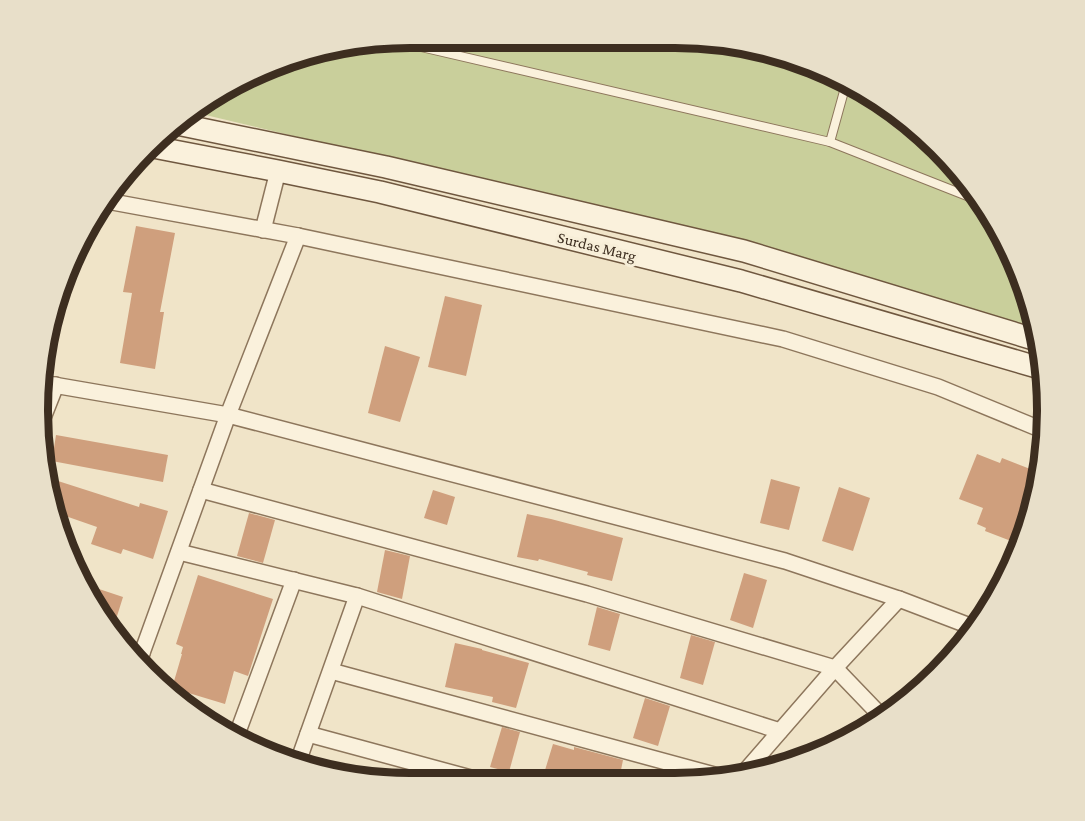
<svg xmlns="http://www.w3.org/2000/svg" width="1085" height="821" font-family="'Crimson Pro',serif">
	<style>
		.green { fill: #c9cf9b }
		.building { fill: #cf9f7d }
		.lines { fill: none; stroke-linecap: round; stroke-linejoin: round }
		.service-casing { stroke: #8d765c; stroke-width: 10 }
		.minor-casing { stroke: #8d765c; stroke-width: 18 }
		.secondary-casing { stroke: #6f573f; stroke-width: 24 }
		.service { stroke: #faf1dc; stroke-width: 8 }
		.minor { stroke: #faf1dc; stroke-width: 15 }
		.secondary { stroke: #faf1dc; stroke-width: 21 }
		.labels { text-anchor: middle; stroke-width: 6; stroke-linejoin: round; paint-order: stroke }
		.street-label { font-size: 16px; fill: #3d2e20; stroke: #f7eed8 }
		.rim { fill: none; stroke: #3d2e20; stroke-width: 8 }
	</style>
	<rect width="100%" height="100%" fill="#f0e4c8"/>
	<polygon class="green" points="410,38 699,38 771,50 882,101 984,203 1040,337 798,257 193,112 224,88 314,50"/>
	<g class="building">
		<polygon points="136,226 175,233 160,312 164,312 155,369 120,363 132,293 123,292"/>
		<polygon points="445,296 482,305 466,376 428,367"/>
		<polygon points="385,346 420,357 400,422 368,413"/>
		<polygon points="56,435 168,455 163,482 52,461"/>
		<polygon points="977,454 1000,463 1002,458 1038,472 1011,541 985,531 986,528 977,524 983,508 959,499"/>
		<polygon points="771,479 800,487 789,530 760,523"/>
		<polygon points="58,481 139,507 140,503 168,511 153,559 123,549 121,554 91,544 97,527 54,512 51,500"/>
		<polygon points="839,487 870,498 853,551 822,541"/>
		<polygon points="433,490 455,497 447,525 424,518"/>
		<polygon points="249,513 275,520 263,563 237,556"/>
		<polygon points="527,514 551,519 623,538 612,581 587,575 588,572 539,559 538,561 517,557"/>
		<polygon points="385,550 410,556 402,599 377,592"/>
		<polygon points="744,573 767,580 753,628 730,620"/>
		<polygon points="198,575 273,599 248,676 234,671 225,704 172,688 182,654 181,654 183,647 176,644"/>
		<polygon points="84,584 123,597 112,632 101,618"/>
		<polygon points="597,607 620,614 610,651 588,645"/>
		<polygon points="691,635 715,642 703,685 680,678"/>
		<polygon points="455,643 482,649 482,650 529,663 516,708 492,702 493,697 445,687"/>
		<polygon points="645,698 670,706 658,746 633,738"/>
		<polygon points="502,727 520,732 509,772 490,767"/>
		<polygon points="553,744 574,750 574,747 623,760 619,780 542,780"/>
	</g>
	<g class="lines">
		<g class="service-casing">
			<g id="service">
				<polyline points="391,40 830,142 985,203"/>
				<polyline points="830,142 846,84"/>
			</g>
		</g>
		<g class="minor-casing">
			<g id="minor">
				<polyline points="107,201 298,236 783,339 938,387 1040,429"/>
				<polyline points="263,230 278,171"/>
				<polyline points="42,383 228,415 785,561 899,599 975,628"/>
				<polyline points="39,428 56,385"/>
				<polyline points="201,490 587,594 835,668 884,719"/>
				<polyline points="179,552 357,596 780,731"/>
				<polyline points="125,647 142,653"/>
				<polyline points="138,664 228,415 298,236"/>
				<polyline points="331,671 729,779"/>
				<polyline points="308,734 478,780"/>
				<polyline points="236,737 294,580"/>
				<polyline points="299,759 357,596"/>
				<polyline points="742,775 835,668 899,599"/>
			</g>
		</g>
		<g class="secondary-casing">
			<g id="secondary">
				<polyline points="177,124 386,167 744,251 1040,341"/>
				<polyline points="148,146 278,171 380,192 741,281 1040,368"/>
			</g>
		</g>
		<use href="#service" class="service"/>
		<use href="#minor" class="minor"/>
		<use href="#secondary" class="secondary"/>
	</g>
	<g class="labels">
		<g class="street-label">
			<text transform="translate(597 246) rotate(14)" y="6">Surdas Marg</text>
		</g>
	</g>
	<path d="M0 0H1085V821H0ZM410 48H675A362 362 0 0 1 1037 410V411A362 362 0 0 1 675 773H410A362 362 0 0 1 48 411V410A362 362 0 0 1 410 48Z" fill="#e8dfc9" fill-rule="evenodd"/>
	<path class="rim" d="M410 48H675A362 362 0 0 1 1037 410V411A362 362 0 0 1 675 773H410A362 362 0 0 1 48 411V410A362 362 0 0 1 410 48Z"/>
</svg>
